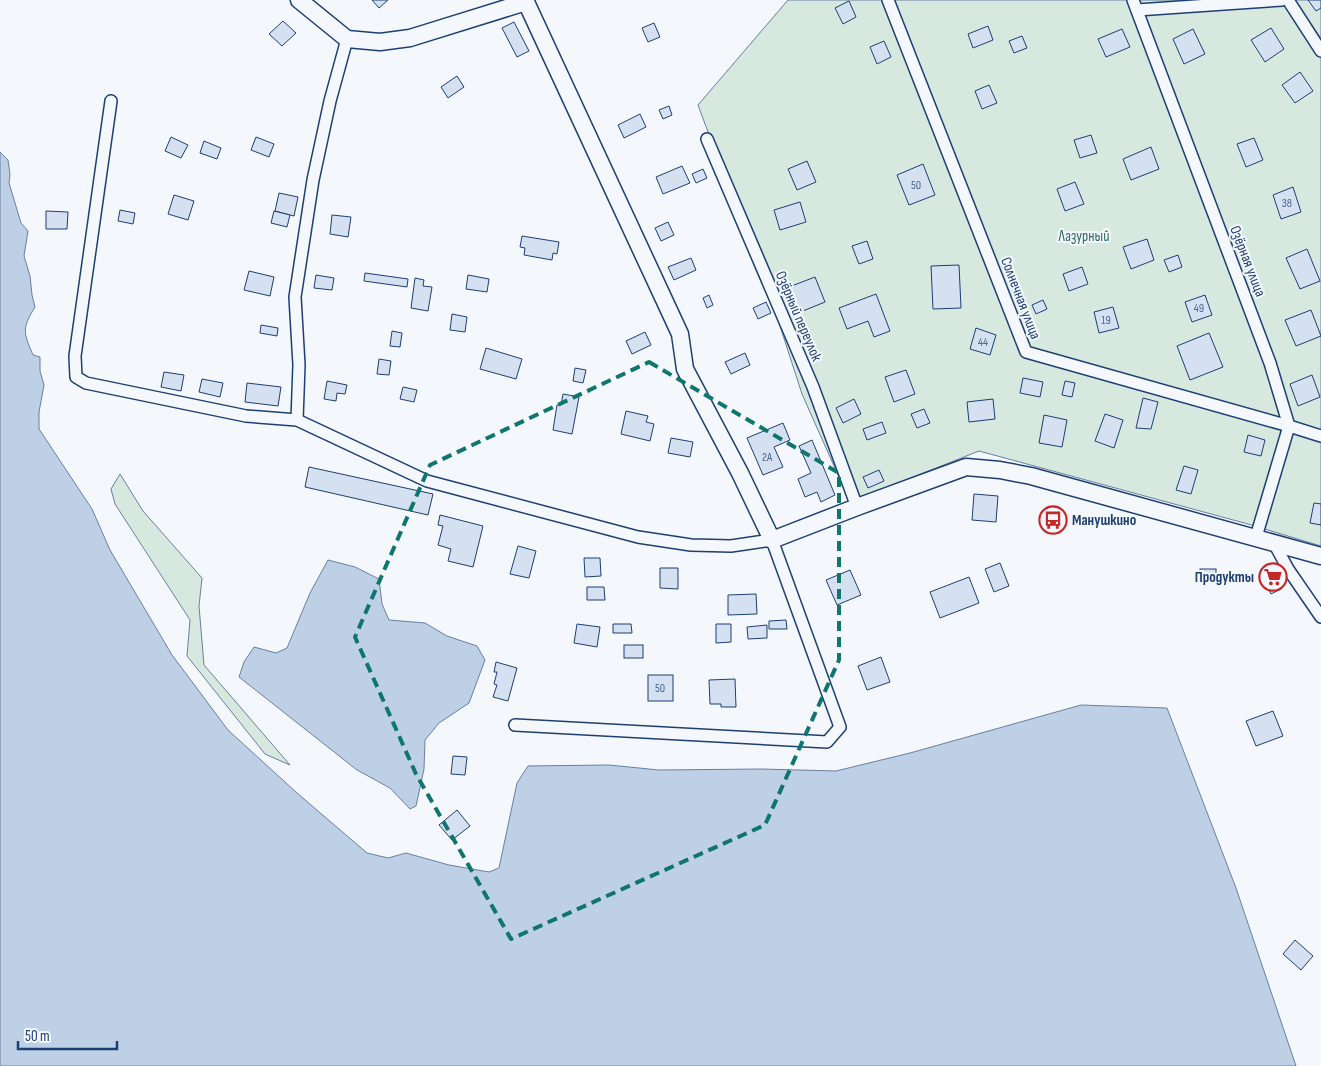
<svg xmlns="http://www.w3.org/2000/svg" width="1321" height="1066" font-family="'Sofia Sans Condensed',sans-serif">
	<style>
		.green { fill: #d7e8df; stroke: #687fa3 }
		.water { fill: #bed0e5; stroke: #687fa3 }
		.building { fill: #d5e0f0; stroke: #1d3f73 }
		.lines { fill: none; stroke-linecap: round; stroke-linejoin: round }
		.street-casing { stroke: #1d3f73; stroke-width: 14 }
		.secondary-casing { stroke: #1d3f73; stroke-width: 19 }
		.street { stroke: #f4f7fb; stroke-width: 11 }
		.secondary { stroke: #f4f7fb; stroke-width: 16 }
		.marked { fill: none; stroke: #0f766e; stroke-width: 4; stroke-dasharray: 10 6; stroke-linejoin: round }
		.labels { text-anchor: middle; stroke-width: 4; stroke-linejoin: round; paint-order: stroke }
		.number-label { font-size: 12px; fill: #4b6792 }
		.park-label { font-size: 15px; fill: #2c6c60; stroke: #f4f7fb }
		.street-label { font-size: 15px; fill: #1d3f73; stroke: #f4f7fb }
		.poi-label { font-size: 15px; font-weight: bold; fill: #1d3f73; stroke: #f4f7fb; text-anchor: start }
	</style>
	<rect width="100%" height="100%" fill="#f4f7fb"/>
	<g class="green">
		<polygon points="788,0 1321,0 1321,546 1248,524 979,451 850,502 802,394 780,326 698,105"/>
		<polygon points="120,474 143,511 202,578 199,606 204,665 290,765 265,754 187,656 190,620 115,504 111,489"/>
	</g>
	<g class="water">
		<path d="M0 152 8 160 10 174 9 183 21 223 28 231 24 256 30 276 32 295 35 307C22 328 23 332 33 355L40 357V371L44 385 39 412V429L92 509 110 550 172 655 228 730 297 793 367 853 388 858 406 853 449 865 489 872 499 868 517 783 528 766 609 765 659 770 761 769 836 771 910 753 1081 705 1167 708 1236 888 1296 1066H0Z"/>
		<polygon points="328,560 355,567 379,579 382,604 389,620 425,623 447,636 477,646 485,660 469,703 439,723 425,740 424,769 416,806 410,809 390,788 357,770 239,677 244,662 254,647 276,653 287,648 310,593"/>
	</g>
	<g class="building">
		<polygon points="372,0 388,0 379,8"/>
		<polygon points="1308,0 1321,0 1321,8 1316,11"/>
		<polygon points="849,1 856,17 843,24 835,8"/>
		<polygon points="283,21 296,33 282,46 269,34"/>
		<polygon points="514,22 529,51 517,57 502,28"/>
		<polygon points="654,23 660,37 648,42 642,28"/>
		<polygon points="988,26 993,40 973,48 968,34"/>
		<polygon points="1271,28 1284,49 1265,62 1251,40"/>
		<polygon points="1122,29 1130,47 1106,57 1098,39"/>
		<polygon points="1193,29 1205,54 1184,64 1173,39"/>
		<polygon points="1022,36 1027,48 1014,53 1009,41"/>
		<polygon points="884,41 891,57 877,64 870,47"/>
		<polygon points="1300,72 1313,91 1295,103 1282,85"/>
		<polygon points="457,76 464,87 448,98 441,87"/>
		<polygon points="989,85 997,103 982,109 975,91"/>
		<polygon points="669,106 672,115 663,119 659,110"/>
		<polygon points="640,114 646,127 624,138 618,125"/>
		<polygon points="1091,135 1097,153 1080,158 1074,140"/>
		<polygon points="171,137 188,145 181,158 165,151"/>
		<polygon points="256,137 274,144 269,157 251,150"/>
		<polygon points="1254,138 1263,160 1246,167 1237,144"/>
		<polygon points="204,141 221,148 217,159 200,153"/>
		<polygon points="1151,147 1159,169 1131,180 1123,159"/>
		<polygon points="807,161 816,182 797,190 788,169"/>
		<polygon points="923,164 935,195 909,205 897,175"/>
		<polygon points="682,166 690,183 663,194 656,177"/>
		<polygon points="703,169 707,178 696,183 692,174"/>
		<polygon points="1075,182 1084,204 1065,211 1057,189"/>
		<polygon points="1293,187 1301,212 1281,219 1273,195"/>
		<polygon points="279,193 298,197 294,216 275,211"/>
		<polygon points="174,195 194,201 188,220 168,214"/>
		<polygon points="800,202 806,222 780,230 774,210"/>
		<polygon points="120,210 135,213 133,224 118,221"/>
		<polygon points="46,211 68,212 67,229 46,229"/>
		<polygon points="274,211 290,215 287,227 271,223"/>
		<polygon points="332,215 351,217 348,237 330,234"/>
		<polygon points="668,222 674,235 661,241 655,228"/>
		<polygon points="522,236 559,242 557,254 553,253 552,260 524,255 525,248 520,247"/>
		<polygon points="1147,239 1154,260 1131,269 1123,247"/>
		<polygon points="867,241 873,259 859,264 852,246"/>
		<polygon points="1307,249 1320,281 1300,289 1286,258"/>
		<polygon points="1178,255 1182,267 1169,272 1164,260"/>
		<polygon points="691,258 696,270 674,280 668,267"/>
		<polygon points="959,265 961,308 933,309 931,266"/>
		<polygon points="1082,267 1088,284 1069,291 1063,274"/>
		<polygon points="249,271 274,277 270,296 244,290"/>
		<polygon points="365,273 408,279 407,287 364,281"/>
		<polygon points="316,275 334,278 332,290 314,288"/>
		<polygon points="468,275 489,279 487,292 466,289"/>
		<polygon points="815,277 825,302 798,313 789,287"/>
		<polygon points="415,278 424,280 423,286 432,287 428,311 411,308"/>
		<polygon points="876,294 890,331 874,337 868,321 847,329 839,308"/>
		<polygon points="709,295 713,305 707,308 703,298"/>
		<polygon points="1205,295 1212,315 1192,322 1185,302"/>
		<polygon points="1043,300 1047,309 1036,314 1032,305"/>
		<polygon points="766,302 771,313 758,319 753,308"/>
		<polygon points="1113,307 1119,328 1099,333 1094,312"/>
		<polygon points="1311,310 1321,336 1296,346 1285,320"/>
		<polygon points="452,314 467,317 465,332 450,330"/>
		<polygon points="261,325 278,328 277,336 260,333"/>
		<polygon points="976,328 996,335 990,355 970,349"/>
		<polygon points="392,331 402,333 400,347 390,346"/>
		<polygon points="645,332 651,345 632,354 626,341"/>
		<polygon points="1209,333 1223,367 1190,380 1177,346"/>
		<polygon points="486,348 522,359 516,379 480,369"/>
		<polygon points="745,353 750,365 731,374 725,362"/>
		<polygon points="379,359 391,361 389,375 377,374"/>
		<polygon points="575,368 586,370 583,383 573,381"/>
		<polygon points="906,370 915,394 894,402 885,377"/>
		<polygon points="164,372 184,375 181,391 161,387"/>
		<polygon points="1312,375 1320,397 1298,406 1290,384"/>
		<polygon points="1023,378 1043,382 1040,397 1020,393"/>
		<polygon points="202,379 223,383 220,397 199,392"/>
		<polygon points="327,381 347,385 345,394 337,393 336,401 324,399"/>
		<polygon points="1065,381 1075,383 1072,397 1062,395"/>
		<polygon points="247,383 281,387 278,406 245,402"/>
		<polygon points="403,387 417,390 414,402 400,399"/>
		<polygon points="563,394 579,397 572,434 553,430 557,405 561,405"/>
		<polygon points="1143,398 1158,402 1151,429 1136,428"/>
		<polygon points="854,399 861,414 843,423 836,408"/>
		<polygon points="993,399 995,419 969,422 967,402"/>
		<polygon points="924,409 930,423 917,428 911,414"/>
		<polygon points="626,411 648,416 646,422 654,424 650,441 621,434"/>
		<polygon points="1105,414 1123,420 1114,448 1095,441"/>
		<polygon points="1044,415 1067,420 1062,447 1039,443"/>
		<polygon points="882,422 886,433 867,440 863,429"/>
		<polygon points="783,423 790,440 774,447 783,467 763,475 747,438"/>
		<polygon points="1248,435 1265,440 1261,456 1244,452"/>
		<polygon points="671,438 693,442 690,457 668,453"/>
		<polygon points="812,440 835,495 821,502 817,492 805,497 798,479 811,473 799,446"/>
		<polygon points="1184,466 1198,470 1191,494 1176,490"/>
		<polygon points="309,467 433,494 428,515 305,487"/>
		<polygon points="879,470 884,481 868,488 863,477"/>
		<polygon points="974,494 998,496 996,522 972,520"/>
		<polygon points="1314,503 1321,504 1321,525 1310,523"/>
		<polygon points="440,515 483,526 473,567 448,561 451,549 438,545 443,526 438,525"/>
		<polygon points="518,546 536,551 529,578 510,574"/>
		<polygon points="584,558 600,558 601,576 585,577"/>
		<polygon points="1000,563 1009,586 994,592 985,569"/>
		<polygon points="660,568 678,568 678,589 660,588"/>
		<rect x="1200" y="569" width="16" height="8"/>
		<polygon points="850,570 861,595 837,605 826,580"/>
		<polygon points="1273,571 1281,589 1271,594 1262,576"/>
		<polygon points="969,577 979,603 940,618 930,592"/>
		<polygon points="587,587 604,587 605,600 587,600"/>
		<polygon points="756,594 757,614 728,615 728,595"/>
		<polygon points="786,620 787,629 769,629 769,621"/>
		<polygon points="577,624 600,627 597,647 574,643"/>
		<polygon points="613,624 631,624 632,633 613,633"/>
		<polygon points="716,624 731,624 731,642 716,643"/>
		<polygon points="767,625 767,638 748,639 747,627"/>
		<rect x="624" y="645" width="19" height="13"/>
		<polygon points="881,657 890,682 867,690 858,666"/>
		<polygon points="496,662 517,668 508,701 493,697 497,685 494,684 497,672 494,672"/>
		<rect x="648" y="675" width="25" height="26"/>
		<polygon points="735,679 736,707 721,707 721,704 710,704 709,680"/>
		<polygon points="1273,711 1283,736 1256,746 1246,721"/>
		<polygon points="453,756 467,757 465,775 451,774"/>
		<polygon points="457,810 470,826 452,840 439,825"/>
		<polygon points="1295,940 1313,956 1301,970 1283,954"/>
	</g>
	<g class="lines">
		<g class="street-casing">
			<g id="street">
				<polyline points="888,0 1026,352 1289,426 1321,436"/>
				<polyline points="1133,0 1270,363 1289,426 1256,537"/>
				<polyline points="1288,0 1321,51"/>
				<polyline points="1137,10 1282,0"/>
				<polyline points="111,101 75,356 76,377 86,383 246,416 297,420 427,481 638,537 691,545 731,546 772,540 840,727 827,742 515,725"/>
				<polyline points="707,139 813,387 857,507"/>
				<polyline points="297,420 299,365 295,297 313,180 330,101 347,39"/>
				<polyline points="1274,543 1288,569 1321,617"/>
			</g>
		</g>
		<g class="secondary-casing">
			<polyline id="secondary" points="299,0 347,39 380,42 410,38 526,2 680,334 685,369 740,473 772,540 857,507 966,467 1000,470 1031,476 1321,556"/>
		</g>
		<use href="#street" class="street"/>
		<use href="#secondary" class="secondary"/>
	</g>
	<path class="marked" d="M649 362 839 473V660L765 825 511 939 416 774 355 637 430 465Z"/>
	<defs>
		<g id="bus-ring" transform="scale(1.4375)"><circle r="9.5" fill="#f4f7fb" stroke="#c62828" stroke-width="1.5"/><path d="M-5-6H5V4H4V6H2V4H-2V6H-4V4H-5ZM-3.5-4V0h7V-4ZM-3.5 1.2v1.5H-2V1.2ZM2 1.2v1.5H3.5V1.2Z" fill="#c62828"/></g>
		<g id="supermarket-ring" transform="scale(1.4375)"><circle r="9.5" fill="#f4f7fb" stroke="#c62828" stroke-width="1.5"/><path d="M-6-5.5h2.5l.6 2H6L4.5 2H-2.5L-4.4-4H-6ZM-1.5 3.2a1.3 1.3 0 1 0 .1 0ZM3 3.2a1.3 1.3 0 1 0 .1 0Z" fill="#c62828"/></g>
	</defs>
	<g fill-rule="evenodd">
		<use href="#bus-ring" x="1053" y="520"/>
		<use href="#supermarket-ring" x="1273" y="577"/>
	</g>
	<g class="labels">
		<g class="number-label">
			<text x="916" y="189">50</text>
			<text x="1287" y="207">38</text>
			<text x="1199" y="312">49</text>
			<text x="1106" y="324">19</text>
			<text x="983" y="346">44</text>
			<text x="767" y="461">2А</text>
			<text x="660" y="692">50</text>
		</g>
		<g class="park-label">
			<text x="1084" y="241">Лазурный</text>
		</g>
		<g class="street-label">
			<text transform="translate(1248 261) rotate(69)" y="5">Озёрная улица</text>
			<text transform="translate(1021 298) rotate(69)" y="5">Солнечная улица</text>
			<text transform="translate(799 316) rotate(67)" y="5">Озёрный переулок</text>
		</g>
		<g class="poi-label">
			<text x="1072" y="525">Манушкино</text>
			<text x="1254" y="582" text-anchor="end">Продукты</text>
		</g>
	</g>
	<path d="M18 1041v8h99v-8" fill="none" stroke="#1d3f73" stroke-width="2.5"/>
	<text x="25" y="1041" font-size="15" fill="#1d3f73" stroke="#f4f7fb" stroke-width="4" paint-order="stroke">50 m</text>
</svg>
